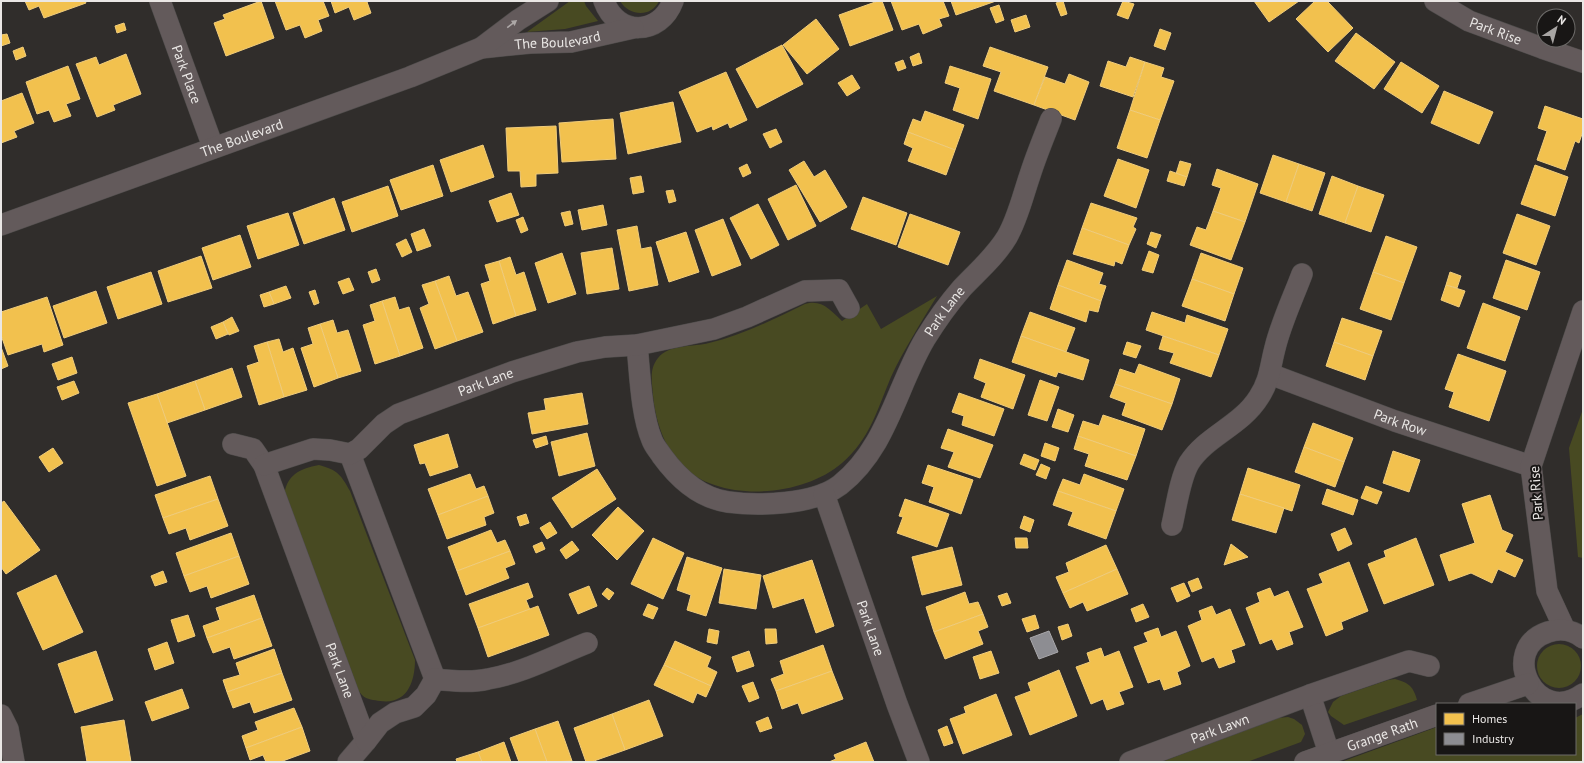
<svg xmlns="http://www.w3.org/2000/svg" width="1584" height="763" font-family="'PT Sans',sans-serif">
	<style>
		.green { fill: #484a22 }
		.homes { fill: #f2c14e; stroke: #f0cc7b }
		.industry { fill: #8d8d92; stroke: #a9a8ab }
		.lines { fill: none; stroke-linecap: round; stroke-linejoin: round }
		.street-casing { stroke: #4d4b4a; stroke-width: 22 }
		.street { stroke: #635a5b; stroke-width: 21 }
		.oneway { fill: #ada8a7 }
		.labels { text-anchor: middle; stroke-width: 4; stroke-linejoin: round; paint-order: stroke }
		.street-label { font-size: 14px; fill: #eae7e5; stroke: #181615 }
	</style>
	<rect width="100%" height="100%" fill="#302d2b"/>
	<g class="green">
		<polygon points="570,1 584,1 586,6 598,21 565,29 527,32"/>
		<path d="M620 1H659C651 18 629 16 620 1Z"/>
		<path d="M937 296C921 323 904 349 891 377 877 410 870 439 842 463 803 497 720 504 681 465 664 447 655 419 653 395 652 381 649 369 658 358 669 344 694 347 709 343 743 335 774 319 805 304 822 299 830 310 842 321L867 304 881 329Z"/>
		<polygon points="1583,409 1583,558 1578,557 1569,448"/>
		<path d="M319 465C338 470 341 475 350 491L415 660C415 682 407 705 380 701 374 700 367 700 362 695 358 691 354 682 351 677L284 497C286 475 299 469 319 465Z"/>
		<circle cx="1559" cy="666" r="22"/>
		<path d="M1395 679C1409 683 1413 686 1417 700L1344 725 1331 716 1328 712 1333 702 1341 696 1388 680Z"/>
		<polygon points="1583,714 1583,762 1341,762 1437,727 1437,754 1575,754 1575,718"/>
		<polygon points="1288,717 1294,719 1302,725 1305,734 1301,742 1247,762 1161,762 1278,718"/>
	</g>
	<g class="homes">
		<polygon points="25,1 85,1 86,3 44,18 39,6 29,10"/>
		<polygon points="261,1 274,38 226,56 214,23 225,19 223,15"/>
		<polygon points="275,1 323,1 329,16 318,20 322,31 305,38 300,25 286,30"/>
		<polygon points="331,1 370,1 367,2 371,13 354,20 349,7 335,13"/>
		<polygon points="878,1 882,1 893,30 850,46 839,15"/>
		<polygon points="891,1 943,1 949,16 939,19 942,26 923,34 919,24 902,30"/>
		<polygon points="951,1 996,1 956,15"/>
		<polygon points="1063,1 1067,14 1061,16 1056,3"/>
		<polygon points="1123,1 1134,4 1128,19 1117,15"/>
		<polygon points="1254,1 1299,1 1269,22"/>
		<polygon points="1315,1 1327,1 1353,28 1328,52 1296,19"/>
		<polygon points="999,5 1004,20 996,23 990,8"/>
		<polygon points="1026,15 1030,27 1015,32 1011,20"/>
		<polygon points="816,19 839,49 807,74 783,45"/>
		<polygon points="124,23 126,30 117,33 115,26"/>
		<polygon points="1160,29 1171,33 1165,50 1154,46"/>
		<polygon points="1356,33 1395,62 1374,89 1335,61"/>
		<polygon points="7,34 10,43 1,46 1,35"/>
		<polygon points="782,45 803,84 757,108 736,69"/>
		<polygon points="23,47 26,56 16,60 13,51"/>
		<polygon points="990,47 1048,67 1034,105 994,91 1001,72 983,66"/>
		<polygon points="919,53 922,63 913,66 910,57"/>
		<polygon points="126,54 141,94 113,105 115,110 97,117 76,64 96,57 99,65"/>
		<polygon points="1130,57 1145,62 1133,97 1100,86 1108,61 1126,67"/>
		<polygon points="903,60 906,68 898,71 895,63"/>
		<polygon points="1145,62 1164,68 1161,77 1174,81 1160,120 1130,110"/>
		<polygon points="1401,62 1439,86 1422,113 1384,89"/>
		<polygon points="68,66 80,99 66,104 71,116 54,122 49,110 37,114 26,82"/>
		<polygon points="950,66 991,79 978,119 953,110 960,88 945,83"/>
		<polygon points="726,72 747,120 730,128 728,123 713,130 712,126 697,132 679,92"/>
		<polygon points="1069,74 1089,82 1075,120 1034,105 1045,77 1065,84"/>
		<polygon points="852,75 860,88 847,96 838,83"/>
		<polygon points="1444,91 1493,112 1479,144 1431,123"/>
		<polygon points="22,93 34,123 14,131 17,137 1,143 1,101"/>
		<polygon points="673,102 681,142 628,154 620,113"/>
		<polygon points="1545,106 1583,119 1583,131 1579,143 1575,141 1565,170 1537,160 1547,131 1538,128"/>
		<polygon points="1130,110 1160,120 1147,158 1117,148"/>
		<polygon points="925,111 964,125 955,150 908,132 913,119 921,122"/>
		<polygon points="613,119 616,159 562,162 559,123"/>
		<polygon points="556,126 558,173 536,174 536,186 521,187 520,171 508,171 506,128"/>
		<polygon points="776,129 782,142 770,148 763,134"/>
		<polygon points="908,132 955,150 946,175 908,161 913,148 904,144"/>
		<polygon points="483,145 494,177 451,192 440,160"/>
		<polygon points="1273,155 1299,164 1286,202 1260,193"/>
		<polygon points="1118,159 1149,170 1136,208 1104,196"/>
		<polygon points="804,161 814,177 825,170 847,207 820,222 789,170"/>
		<polygon points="1180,161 1191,164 1187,177 1176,174"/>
		<polygon points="747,164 751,173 743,177 739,168"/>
		<polygon points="1299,164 1325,173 1312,211 1286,202"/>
		<polygon points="433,165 443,196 401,210 390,180"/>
		<polygon points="1535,165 1568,177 1555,216 1521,204"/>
		<polygon points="1217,169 1258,184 1245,222 1213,211 1221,188 1212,185"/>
		<polygon points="1170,171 1187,177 1184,186 1167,181"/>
		<polygon points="641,176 644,192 633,194 630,178"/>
		<polygon points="1332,176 1358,186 1345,223 1319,214"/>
		<polygon points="796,185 816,226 788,240 768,199"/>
		<polygon points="388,186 398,216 352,232 342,202"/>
		<polygon points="1358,186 1384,195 1371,232 1345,223"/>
		<polygon points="673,190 676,201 669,203 666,191"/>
		<polygon points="511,193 519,215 497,222 489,201"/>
		<polygon points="863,197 907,213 896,245 851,229"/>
		<polygon points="334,198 345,230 304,244 293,213"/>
		<polygon points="1091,203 1137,218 1133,227 1136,229 1129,245 1082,228"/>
		<polygon points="758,204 779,245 751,259 730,218"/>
		<polygon points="603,205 607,225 582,230 578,210"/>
		<polygon points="570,211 573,224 565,226 561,213"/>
		<polygon points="1213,211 1245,222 1231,260 1190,245 1197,227 1206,230"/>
		<polygon points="288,213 299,245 258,259 247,226"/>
		<polygon points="910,214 960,232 948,265 898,247"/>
		<polygon points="1517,214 1550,226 1536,265 1503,253"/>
		<polygon points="523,217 528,230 521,233 516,220"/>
		<polygon points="723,219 741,265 712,276 695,230"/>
		<polygon points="637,226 641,249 651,247 658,285 629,291 617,230"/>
		<polygon points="1082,228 1129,245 1122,264 1115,261 1114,266 1073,254"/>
		<polygon points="424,229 431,246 417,251 411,234"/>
		<polygon points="686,232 699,272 669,282 656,242"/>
		<polygon points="1151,232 1161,235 1156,248 1147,244"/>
		<polygon points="240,235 251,267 213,280 202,248"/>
		<polygon points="1386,236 1417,247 1404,283 1373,272"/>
		<polygon points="406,239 412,252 402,257 396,244"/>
		<polygon points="612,248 619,289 587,294 581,253"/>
		<polygon points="1149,251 1159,255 1153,273 1142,270"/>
		<polygon points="562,253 576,294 548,303 535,263"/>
		<polygon points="1201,253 1243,268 1234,294 1192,279"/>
		<polygon points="201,256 212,288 168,302 158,271"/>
		<polygon points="510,257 516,275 524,272 536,310 516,316 499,261"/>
		<polygon points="1067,260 1103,273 1099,284 1106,286 1101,301 1058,285"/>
		<polygon points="1506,260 1540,272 1527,310 1493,298"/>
		<polygon points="499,261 516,316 493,324 481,284 490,281 485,265"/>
		<polygon points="376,269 380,280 372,283 368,272"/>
		<polygon points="151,272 162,304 118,319 107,287"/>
		<polygon points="1373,272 1404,283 1391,320 1360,309"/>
		<polygon points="1450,272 1461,276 1457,288 1446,285"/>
		<polygon points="449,276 456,296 468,292 483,332 457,341 435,281"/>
		<polygon points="349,278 354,290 343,294 338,282"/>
		<polygon points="1192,279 1234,294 1225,321 1182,306"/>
		<polygon points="435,281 457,341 435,349 420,308 429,304 422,285"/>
		<polygon points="1058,285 1101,301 1098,312 1089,310 1086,322 1050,309"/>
		<polygon points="1446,285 1465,291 1459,307 1441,300"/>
		<polygon points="286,286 291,298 274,304 269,292"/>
		<polygon points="315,290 319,303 314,305 309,292"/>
		<polygon points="96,291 107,323 64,338 53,306"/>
		<polygon points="269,292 274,304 264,307 260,295"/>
		<polygon points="47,297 63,345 44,352 42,344 8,355 1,335 1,312"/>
		<polygon points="395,297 399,310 409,307 423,348 400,356 382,301"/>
		<polygon points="382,301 400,356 375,364 363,325 375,321 370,305"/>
		<polygon points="1483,303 1520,317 1505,361 1467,348"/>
		<polygon points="1030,312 1075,328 1066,352 1021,336"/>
		<polygon points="1152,312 1185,323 1187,315 1228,329 1219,355 1146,330"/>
		<polygon points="232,317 239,331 229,335 223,322"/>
		<polygon points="1342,318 1382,331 1373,356 1334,342"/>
		<polygon points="333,320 337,333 348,330 361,371 338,378 320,324"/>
		<polygon points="223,322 228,334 216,339 211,327"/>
		<polygon points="320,324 338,378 314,387 301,348 313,344 308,328"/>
		<polygon points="1021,336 1089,360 1083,380 1058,372 1056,377 1012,362"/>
		<polygon points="1163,336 1219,355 1211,377 1170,363 1174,353 1159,349"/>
		<polygon points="279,339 283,352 293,348 307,390 284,397 267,342"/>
		<polygon points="267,342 284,397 259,405 247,366 259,362 254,346"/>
		<polygon points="1127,342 1141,346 1136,358 1123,354"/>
		<polygon points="1334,342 1373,356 1365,380 1326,366"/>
		<polygon points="1,347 8,366 1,369"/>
		<polygon points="1458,354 1506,371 1489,421 1449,407 1454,392 1445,389"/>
		<polygon points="72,357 77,373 58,380 52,364"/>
		<polygon points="980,359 1025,375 1013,409 981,397 986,383 974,378"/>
		<polygon points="1139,364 1180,379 1172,404 1115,384 1120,369 1135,374"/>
		<polygon points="232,368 242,397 205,410 195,381"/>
		<polygon points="1040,380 1059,387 1047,421 1028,415"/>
		<polygon points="74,381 79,393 62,400 57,387"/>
		<polygon points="195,381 205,410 167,423 157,394"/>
		<polygon points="1115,384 1172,404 1162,430 1122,415 1126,403 1110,397"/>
		<polygon points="582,393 588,424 532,434 528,413 546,410 544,399"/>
		<polygon points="959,393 1004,409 994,436 962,425 964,416 952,412"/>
		<polygon points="157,394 186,476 157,486 128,403"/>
		<polygon points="1058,409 1074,415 1068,432 1052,427"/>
		<polygon points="1103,415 1145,429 1136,456 1078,436 1083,421 1099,426"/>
		<polygon points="1313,423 1353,438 1344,462 1304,447"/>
		<polygon points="948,429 993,445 980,478 948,467 954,452 941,448"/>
		<polygon points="587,433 595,466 559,476 551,442"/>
		<polygon points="448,434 458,467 430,476 425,463 420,464 414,445"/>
		<polygon points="546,436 548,444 536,448 533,440"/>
		<polygon points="1078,436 1136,456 1127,480 1085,466 1089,454 1074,449"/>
		<polygon points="1045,443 1059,448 1055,461 1041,456"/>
		<polygon points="1304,447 1344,462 1335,487 1295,472"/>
		<polygon points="53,448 63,463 49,472 39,457"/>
		<polygon points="1393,451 1420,460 1409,492 1383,483"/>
		<polygon points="1024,454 1039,460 1035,470 1020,464"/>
		<polygon points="1041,464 1050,468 1046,479 1036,475"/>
		<polygon points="928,465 973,480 961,514 929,502 934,487 922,483"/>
		<polygon points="1248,468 1300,485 1292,511 1240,494"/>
		<polygon points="597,469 616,499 572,528 552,498"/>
		<polygon points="470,474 476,489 484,486 488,496 438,515 428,489"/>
		<polygon points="1084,474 1124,489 1116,511 1058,491 1063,479 1080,485"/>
		<polygon points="210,476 218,499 163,518 155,495"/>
		<polygon points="1366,486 1382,492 1377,504 1361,498"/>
		<polygon points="1327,489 1358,500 1353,515 1322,504"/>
		<polygon points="1058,491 1116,511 1106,539 1068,525 1073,512 1053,505"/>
		<polygon points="1240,494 1284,508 1276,533 1232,520"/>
		<polygon points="1490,495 1502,530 1513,535 1505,552 1523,560 1515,577 1498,569 1492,583 1471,573 1449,581 1440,555 1475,543 1462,504"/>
		<polygon points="488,496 494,513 484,517 486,525 447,539 438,515"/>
		<polygon points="218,499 228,526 190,540 186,528 169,534 163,518"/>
		<polygon points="905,499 949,514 937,547 897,533 903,517 899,516"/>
		<polygon points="4,501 40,550 6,574 1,567 1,503"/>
		<polygon points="618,507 644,531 617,560 592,535"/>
		<polygon points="526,514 529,523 520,526 517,517"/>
		<polygon points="1024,516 1034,520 1030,532 1020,528"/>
		<polygon points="550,522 557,533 547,539 540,528"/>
		<polygon points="1345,528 1352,544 1338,551 1331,534"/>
		<polygon points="491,530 497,543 505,540 510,551 457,571 448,547"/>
		<polygon points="231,533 239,556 184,576 176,553"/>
		<polygon points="653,538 684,553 663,599 631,584"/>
		<polygon points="1015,538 1027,538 1028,548 1016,548"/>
		<polygon points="1416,538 1434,585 1384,604 1368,564 1386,557 1384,551"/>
		<polygon points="572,541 579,550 566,559 560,550"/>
		<polygon points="542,542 545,549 536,553 533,546"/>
		<polygon points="1231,544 1248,557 1224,565"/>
		<polygon points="1106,545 1117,569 1063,593 1056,577 1069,572 1066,563"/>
		<polygon points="952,547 962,585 922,595 912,557"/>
		<polygon points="510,551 515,564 505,568 509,578 466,595 457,571"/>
		<polygon points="239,556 249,584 211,598 207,586 190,592 184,576"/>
		<polygon points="687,557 722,568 706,616 687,610 691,595 677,590"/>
		<polygon points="812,560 834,626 816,633 804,598 773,608 763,576"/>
		<polygon points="1349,562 1368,611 1341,622 1343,629 1326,636 1307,589 1323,583 1319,574"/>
		<polygon points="724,569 761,575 756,609 719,603"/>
		<polygon points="1117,569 1128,594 1087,611 1083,602 1070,608 1063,593"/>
		<polygon points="163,571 167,582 155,586 151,576"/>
		<polygon points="56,575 83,632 43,650 17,593"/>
		<polygon points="1198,578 1202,588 1192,592 1188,582"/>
		<polygon points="528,583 533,597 526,600 530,610 478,628 469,604"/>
		<polygon points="1184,583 1190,596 1177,602 1171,588"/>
		<polygon points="589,586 597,606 578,614 569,594"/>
		<polygon points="607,588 614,593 609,600 602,594"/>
		<polygon points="1270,588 1274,597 1288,591 1303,627 1289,632 1293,644 1277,650 1272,639 1260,644 1246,608 1260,602 1257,593"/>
		<polygon points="965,592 969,604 978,602 983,614 934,632 926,607"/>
		<polygon points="1007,593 1011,603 1002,606 998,596"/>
		<polygon points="254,595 262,618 207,638 203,626 220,620 216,608"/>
		<polygon points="648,604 658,608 653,619 643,615"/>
		<polygon points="1143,604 1149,617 1136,622 1131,609"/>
		<polygon points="538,606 549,635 488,657 478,628"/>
		<polygon points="1212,606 1216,615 1230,609 1245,645 1231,650 1235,662 1219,668 1214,657 1202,662 1188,626 1202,620 1199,611"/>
		<polygon points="983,614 988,627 978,631 983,644 945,659 934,632"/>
		<polygon points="188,615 195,636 178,642 171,620"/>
		<polygon points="1035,615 1039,628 1027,632 1022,619"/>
		<polygon points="262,618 272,646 234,659 230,647 213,653 207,638"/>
		<polygon points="1068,624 1072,636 1062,640 1058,627"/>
		<polygon points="1158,628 1161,637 1176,631 1190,666 1177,672 1181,684 1164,690 1160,679 1148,683 1134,647 1148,642 1144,633"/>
		<polygon points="709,629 719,631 717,644 707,642"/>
		<polygon points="765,629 776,629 777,643 766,644"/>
		<polygon points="675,641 711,657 707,667 717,672 711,686 664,665"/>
		<polygon points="167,642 174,663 155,670 148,649"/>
		<polygon points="823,645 832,671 776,691 771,679 784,674 780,661"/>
		<polygon points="1101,648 1104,657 1119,651 1133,687 1119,692 1124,704 1107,710 1103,699 1091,704 1076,667 1090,662 1087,653"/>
		<polygon points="274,649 282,673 227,692 223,680 240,675 236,663"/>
		<polygon points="96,651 113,700 75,713 58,664"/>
		<polygon points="749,651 754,666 737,672 732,657"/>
		<polygon points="991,651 999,673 980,679 973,657"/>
		<polygon points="664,665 711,686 706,697 697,693 693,703 654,685"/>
		<polygon points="1059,670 1077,716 1030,735 1015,697 1031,691 1028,683"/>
		<polygon points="832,671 843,699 802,714 798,703 782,709 776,691"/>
		<polygon points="282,673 292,700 254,713 250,702 233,708 227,692"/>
		<polygon points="753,682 759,698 749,702 742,686"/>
		<polygon points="182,689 189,708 152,721 145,702"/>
		<polygon points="996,694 1012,735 963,754 950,719 966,713 964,707"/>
		<polygon points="649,700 663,736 625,750 612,714"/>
		<polygon points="294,708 302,727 246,748 242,736 258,730 255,722"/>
		<polygon points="612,714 625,750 591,762 586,762 574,728"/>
		<polygon points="768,717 772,728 760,732 756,722"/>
		<polygon points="124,720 131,762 87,762 81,727"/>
		<polygon points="558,721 572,761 547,762 535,729"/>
		<polygon points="947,726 953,743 944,746 938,730"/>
		<polygon points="302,727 310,751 280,762 266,762 263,755 250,760 246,748"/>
		<polygon points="535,729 547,762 519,762 510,738"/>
		<polygon points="504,742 511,762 482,762 478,752"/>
		<polygon points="866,742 874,762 829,762 836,759 834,755"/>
		<polygon points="478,752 482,762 457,762 456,759"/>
	</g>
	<polygon class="industry" points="1049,631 1058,652 1039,659 1030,638"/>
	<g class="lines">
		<g class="street-casing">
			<g id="street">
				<path id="s1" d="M160 1 213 147"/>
				<path d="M604 1C617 37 660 36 673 1"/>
				<path id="s2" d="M1435 1 1469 21 1542 48 1583 62"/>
				<path id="s3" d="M481 48 530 43 571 42 633 28"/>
				<path id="s4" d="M1 225 410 77 481 48 518 20 548 1"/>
				<path id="s5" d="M637 345C640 374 641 414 652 440 654 446 659 451 662 456 678 478 700 498 728 502 758 506 814 505 840 485 887 448 896 388 925 339 936 321 949 303 962 288 978 271 995 257 1007 237 1018 218 1023 195 1030 175 1036 156 1044 137 1051 119"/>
				<path id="s6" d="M1270 374 1395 421 1531 466"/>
				<path id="s7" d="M233 444 253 449 264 465 366 741 348 762"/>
				<polyline points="350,454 435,679"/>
				<path id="s8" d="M264 465 313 449 330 450 350 454 359 449 384 424 399 414 512 372 577 352 605 347 637 345 714 329 747 317 805 291 839 290 849 308"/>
				<path id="s9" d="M824 494 897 704 919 762"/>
				<path d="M1172 525C1176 508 1180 478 1189 463 1206 436 1241 426 1259 397 1270 380 1270 367 1275 348 1281 323 1293 298 1302 274"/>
				<polyline points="1565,630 1547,591 1531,466 1583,311"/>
				<path d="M1583 638C1573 630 1560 628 1548 632 1497 649 1536 728 1583 694"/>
				<polyline points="1310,695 1329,753"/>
				<polyline points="1469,704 1528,684"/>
				<polyline points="1,715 8,729 14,762"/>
				<path d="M366 741 380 723 395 713 414 707 426 695 435 679C452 681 471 683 488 679 523 673 554 656 587 643"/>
				<path id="s10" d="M1130 762 1310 695 1409 661 1429 666"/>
				<path id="s11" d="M1305 762 1437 715"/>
			</g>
		</g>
		<use href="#street" class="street"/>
	</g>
	<defs><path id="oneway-solid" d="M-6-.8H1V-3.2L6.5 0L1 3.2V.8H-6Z"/></defs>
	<use class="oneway" href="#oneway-solid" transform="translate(512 24) rotate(-37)"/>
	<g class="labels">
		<g class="street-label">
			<text dy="5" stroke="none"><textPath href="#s2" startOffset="68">Park Rise</textPath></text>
			<text dy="5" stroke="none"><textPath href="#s3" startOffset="77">The Boulevard</textPath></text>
			<text dy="5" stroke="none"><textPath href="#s1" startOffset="78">Park Place</textPath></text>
			<text dy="5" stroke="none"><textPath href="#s4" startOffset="256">The Boulevard</textPath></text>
			<text dy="5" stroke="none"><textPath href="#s5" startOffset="518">Park Lane</textPath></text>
			<text dy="5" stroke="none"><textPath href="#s8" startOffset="245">Park Lane</textPath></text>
			<text dy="5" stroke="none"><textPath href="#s6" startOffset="139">Park Row</textPath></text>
			<text transform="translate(1536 493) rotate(-94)" y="5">Park Rise</text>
			<text dy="5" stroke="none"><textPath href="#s9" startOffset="142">Park Lane</textPath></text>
			<text dy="5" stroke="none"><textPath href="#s7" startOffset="259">Park Lane</textPath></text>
			<text dy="5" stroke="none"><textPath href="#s10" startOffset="96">Park Lawn</textPath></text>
			<text dy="5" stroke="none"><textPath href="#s11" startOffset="82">Grange Rath</textPath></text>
		</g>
	</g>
	<rect width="1584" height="763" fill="none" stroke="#eae7e5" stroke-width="4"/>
	<rect x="1436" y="703" width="140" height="52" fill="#181615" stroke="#6c6a68"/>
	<rect x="1444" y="713" width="20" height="12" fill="#f2c14e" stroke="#6c6a68"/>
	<text x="1472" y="723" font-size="12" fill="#eae7e5">Homes</text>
	<rect x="1444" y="733" width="20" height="12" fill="#8d8d92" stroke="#6c6a68"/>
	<text x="1472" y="743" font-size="12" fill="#eae7e5">Industry</text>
	<g transform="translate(1556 28) rotate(36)"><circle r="19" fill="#181615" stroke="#6c6a68"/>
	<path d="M0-3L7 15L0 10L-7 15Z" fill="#a9a6a4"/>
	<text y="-6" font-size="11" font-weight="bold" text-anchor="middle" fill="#eae7e5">N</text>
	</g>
</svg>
